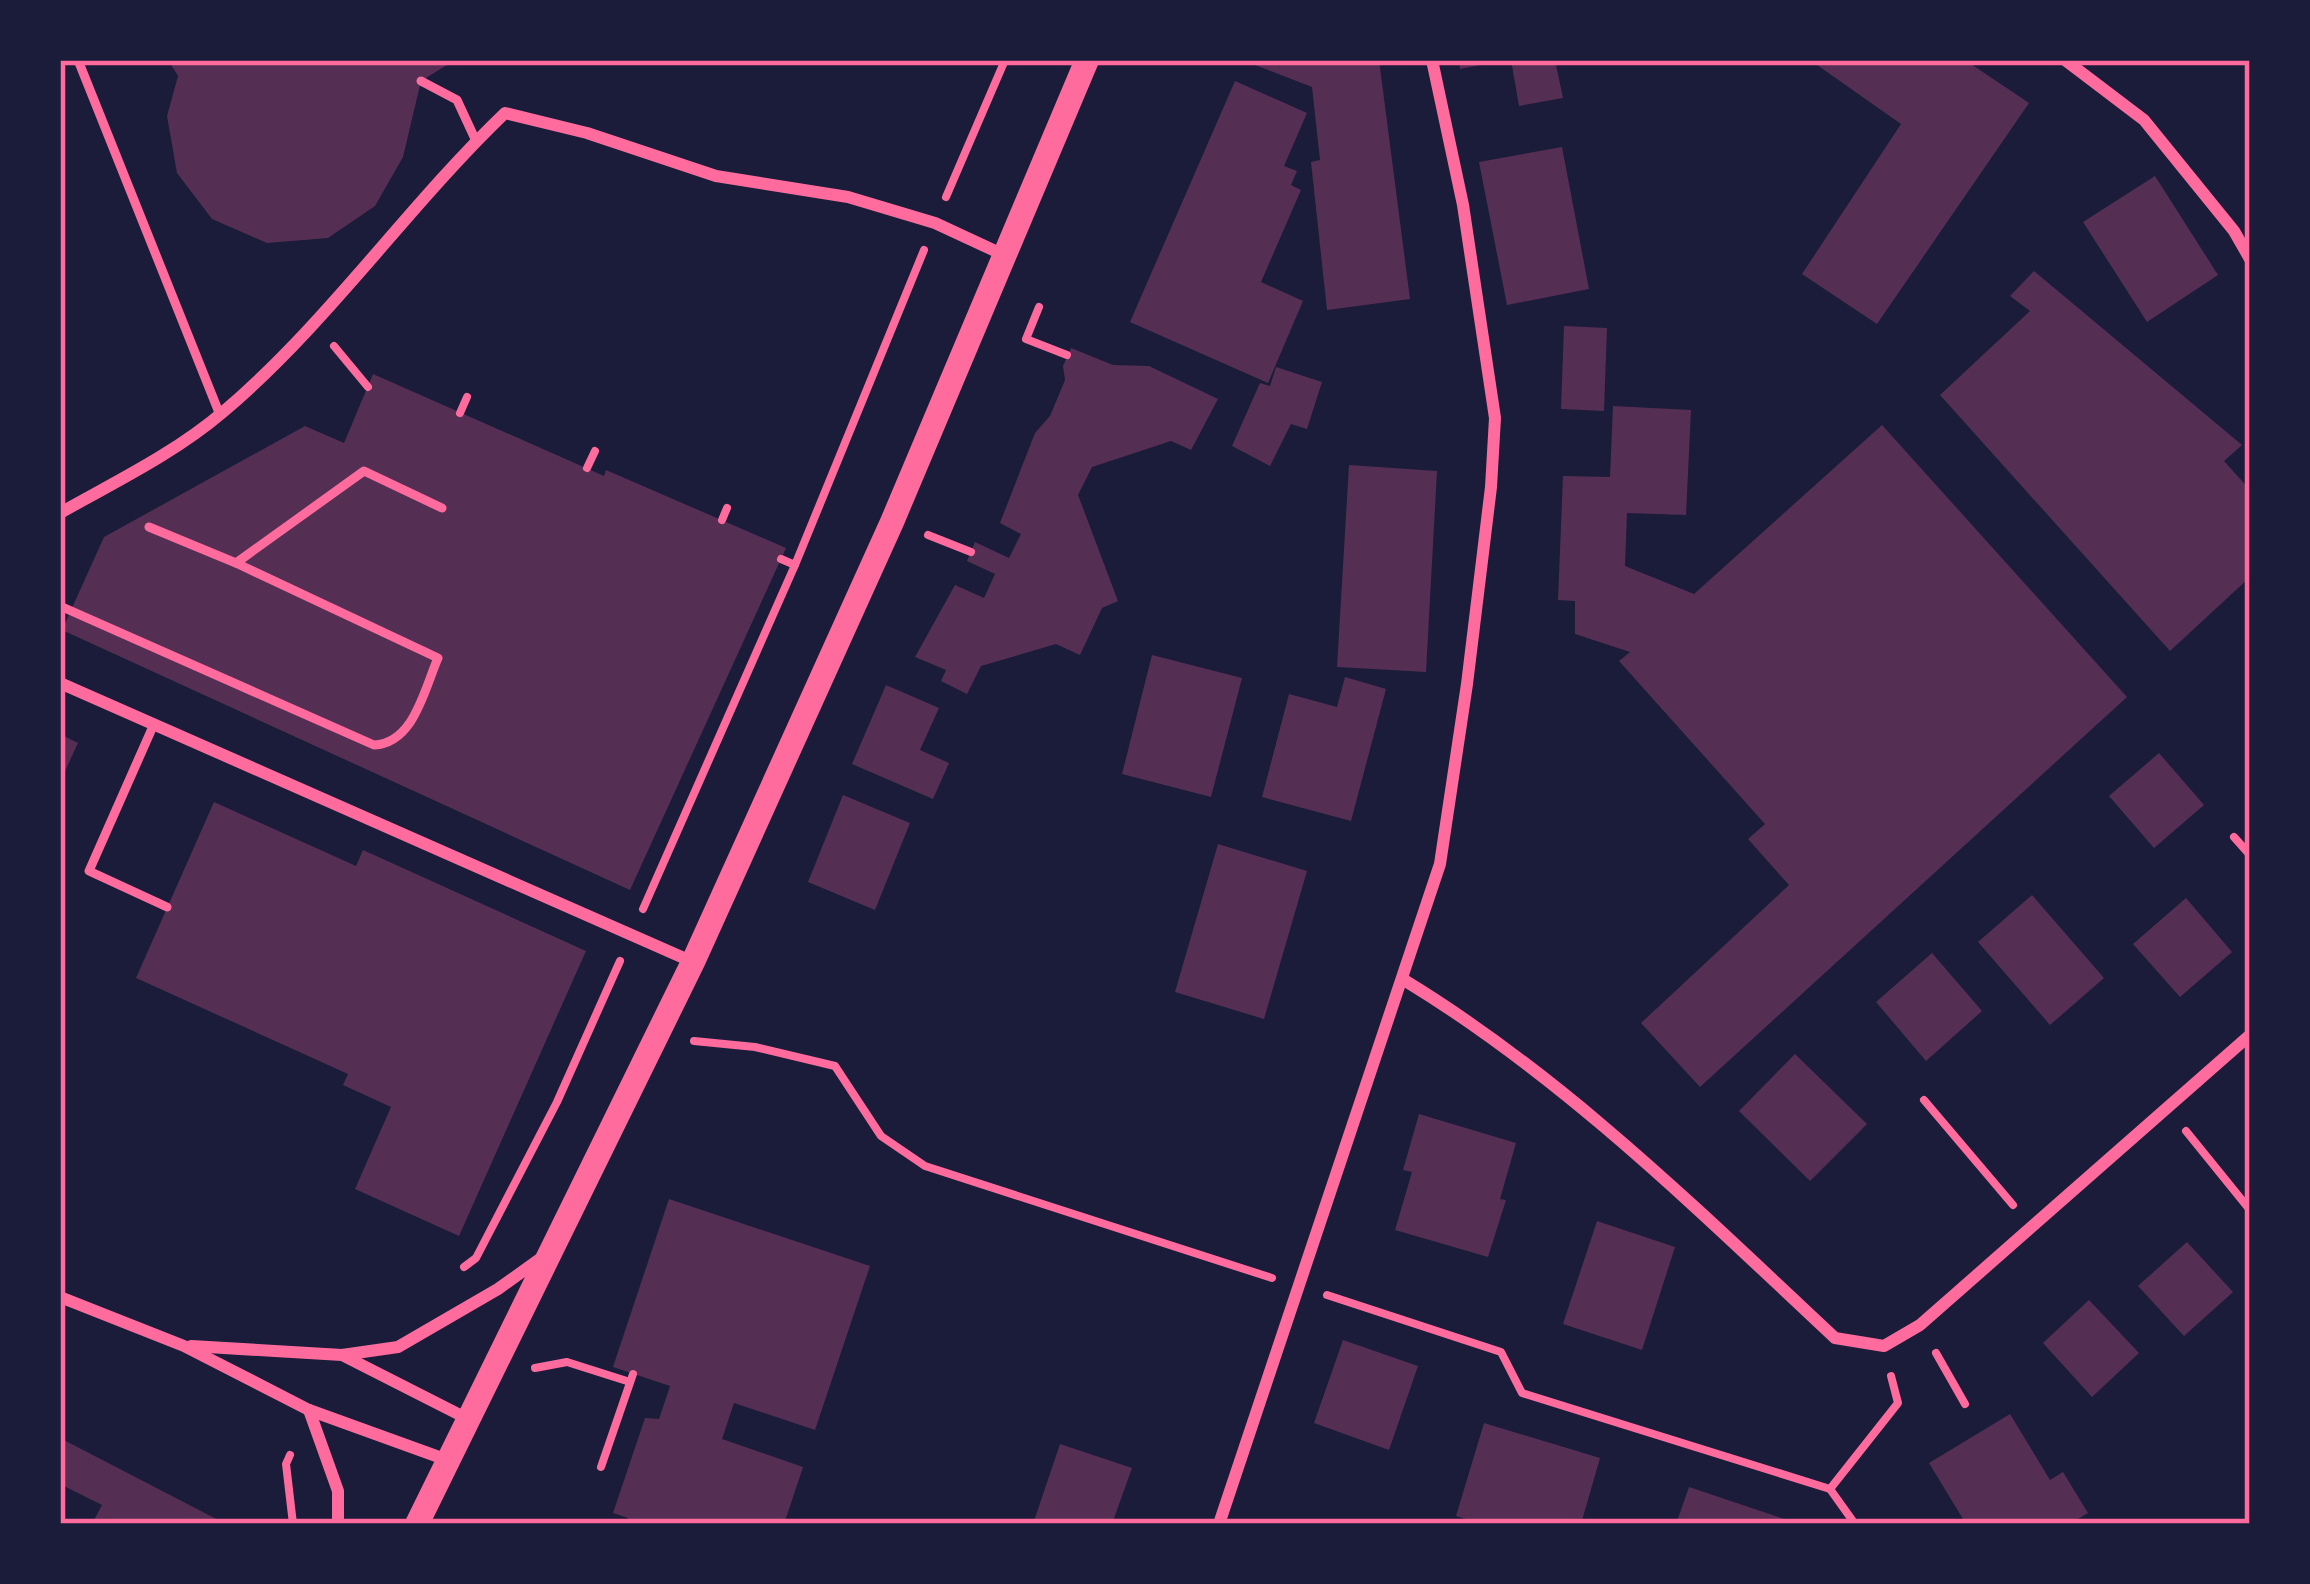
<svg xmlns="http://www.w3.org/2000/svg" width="2310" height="1584" font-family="Overpass,sans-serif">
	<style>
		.building { fill: #542f53 }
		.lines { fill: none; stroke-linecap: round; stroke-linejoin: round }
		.path { stroke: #ff6b9d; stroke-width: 8 }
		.service { stroke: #ff6b9d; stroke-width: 9 }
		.minor { stroke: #ff6b9d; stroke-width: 12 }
		.secondary { stroke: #ff6b9d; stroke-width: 24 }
		.neatline { fill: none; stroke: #ff6b9d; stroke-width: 4.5 }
	</style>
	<rect width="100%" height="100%" fill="#1b1b3a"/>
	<g class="building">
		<polygon points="168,60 455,60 421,81 403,157 375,206 328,238 267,243 212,219 177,173 167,116 178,76"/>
		<polygon points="1242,60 1379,60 1410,299 1327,310 1311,162 1320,160 1312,87"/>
		<polygon points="1459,60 1495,60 1495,62 1460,69"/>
		<polygon points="1511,60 1555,60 1563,98 1519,106"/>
		<polygon points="1810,60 1965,60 2029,103 1877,324 1802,274 1901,124"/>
		<polygon points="1235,81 1307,113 1284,166 1297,171 1291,185 1301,190 1261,282 1303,301 1268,383 1130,322"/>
		<polygon points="1562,147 1589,289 1507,305 1479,162"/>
		<polygon points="2155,176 2218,275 2147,322 2083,222"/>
		<polygon points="2034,271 2242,445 2224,461 2250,490 2250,577 2170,651 1940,395 2030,311 2010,296"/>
		<polygon points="1564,326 1607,328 1604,411 1561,409"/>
		<polygon points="1071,348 1113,365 1149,366 1218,399 1191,450 1171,441 1092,467 1078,495 1118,601 1102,608 1080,655 1056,644 981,666 967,694 941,681 946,670 915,657 955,585 984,598 995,574 967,561 975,542 1009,558 1021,534 1000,523 1035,433 1050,416 1065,380 1063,366"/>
		<polygon points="1276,367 1322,382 1307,429 1291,424 1270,466 1232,446 1260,383 1270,386"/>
		<polygon points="373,374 604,476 606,470 786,548 630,890 62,630 104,537 305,426 344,443"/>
		<polygon points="1613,406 1691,410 1686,515 1627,513 1625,566 1694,594 1882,425 2127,697 1700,1087 1641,1023 1789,885 1748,839 1765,824 1619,661 1630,652 1575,634 1575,601 1558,600 1563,476 1610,477"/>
		<polygon points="1349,465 1437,471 1426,672 1337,667"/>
		<polygon points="1152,655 1242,678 1211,797 1122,774"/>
		<polygon points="1345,677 1386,689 1351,821 1262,797 1289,694 1337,707"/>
		<polygon points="886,685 939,708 920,750 949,763 933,799 852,764"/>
		<polygon points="60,734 78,743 60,782"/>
		<polygon points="2159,753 2204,805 2154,848 2109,796"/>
		<polygon points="843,795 910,823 875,910 808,882"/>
		<polygon points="214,802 356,866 363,850 586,951 459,1236 355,1189 391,1107 343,1085 348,1074 136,978"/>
		<polygon points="1218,844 1307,871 1264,1019 1175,992"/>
		<polygon points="2032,895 2104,978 2050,1025 1978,942"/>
		<polygon points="2186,898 2232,952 2180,997 2133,944"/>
		<polygon points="1932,953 1982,1011 1926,1061 1876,1002"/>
		<polygon points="1795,1054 1867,1124 1810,1181 1739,1111"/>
		<polygon points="1419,1114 1516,1143 1500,1199 1506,1200 1488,1257 1395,1230 1412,1172 1403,1170"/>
		<polygon points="669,1199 870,1266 815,1430 734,1403 722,1439 803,1467 784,1524 626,1524 628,1518 613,1513 645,1418 659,1419 670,1386 613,1367"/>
		<polygon points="1597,1221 1675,1247 1642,1350 1563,1324"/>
		<polygon points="2187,1242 2233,1292 2184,1336 2138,1286"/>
		<polygon points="2089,1300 2139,1353 2092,1397 2043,1343"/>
		<polygon points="1343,1340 1418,1366 1389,1450 1314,1423"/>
		<polygon points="2010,1414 2050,1480 2063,1472 2088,1513 2069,1524 1966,1524 1929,1463"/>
		<polygon points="1484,1423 1600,1458 1581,1524 1482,1524 1456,1516"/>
		<polygon points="60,1438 226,1524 92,1524 102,1505 60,1484"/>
		<polygon points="1060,1444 1132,1468 1112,1524 1033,1524"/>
		<polygon points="1689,1487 1796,1523 1796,1524 1676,1524"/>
	</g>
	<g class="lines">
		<g class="path">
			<polyline points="946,197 1005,60"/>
			<polyline points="1039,307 1026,339 1067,355"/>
			<polyline points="334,346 368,387"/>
			<polyline points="460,413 467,397"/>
			<polyline points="587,468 595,451"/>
			<polyline points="722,520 727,508"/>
			<polyline points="928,535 971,552"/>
			<polyline points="781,559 795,565"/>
			<polyline points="2234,837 2250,855"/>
			<polyline points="643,909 795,565 924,250"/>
			<polyline points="694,1041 755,1047 835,1066 881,1136 925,1166 1272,1278"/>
			<polyline points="1924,1100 2013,1205"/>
			<polyline points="2186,1131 2250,1210"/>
			<polyline points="464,1267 476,1258 557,1102 620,961"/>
			<polyline points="1327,1295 1501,1352 1522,1393 1830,1489 1855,1524"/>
			<polyline points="1936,1353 1965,1404"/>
			<polyline points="535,1368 567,1362 630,1382"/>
			<polyline points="290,1455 286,1464 293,1524"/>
			<polyline points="601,1467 633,1374"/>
			<polyline points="1830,1489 1898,1403 1891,1376"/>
		</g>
		<g class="service">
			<polyline points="78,60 220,415"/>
			<polyline points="421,81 457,100 476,141"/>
			<polyline points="236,563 364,471 442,508"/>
			<path d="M60 606 374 745C414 743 424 690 438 658L236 563 149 527"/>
			<polyline points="154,724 89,871 167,907"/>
		</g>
		<g class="minor">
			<polyline points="2065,60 2144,120 2234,231 2250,259"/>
			<path d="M60 513C115 482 175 453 223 412 328 323 406 208 505 113L587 133 716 176 848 197 935 223 1006 256"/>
			<polyline points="60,683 693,962"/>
			<path d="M1404 980C1565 1078 1698 1210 1835 1338L1884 1346 1920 1325 2250 1035"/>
			<polyline points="60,1297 184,1346 309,1410 450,1461"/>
			<polyline points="191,1346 342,1355 398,1347 498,1289 540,1259"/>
			<polyline points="344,1356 470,1420"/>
			<polyline points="309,1410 338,1491 338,1524"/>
			<polyline points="1219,1524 1440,864 1467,684 1491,487 1495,418 1463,205 1432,60"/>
		</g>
		<polyline class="secondary" points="417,1524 693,962 892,522 1087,60"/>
	</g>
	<rect width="2310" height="1584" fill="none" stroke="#1b1b3a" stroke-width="126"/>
	<rect x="63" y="63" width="2184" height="1458" class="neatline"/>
</svg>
